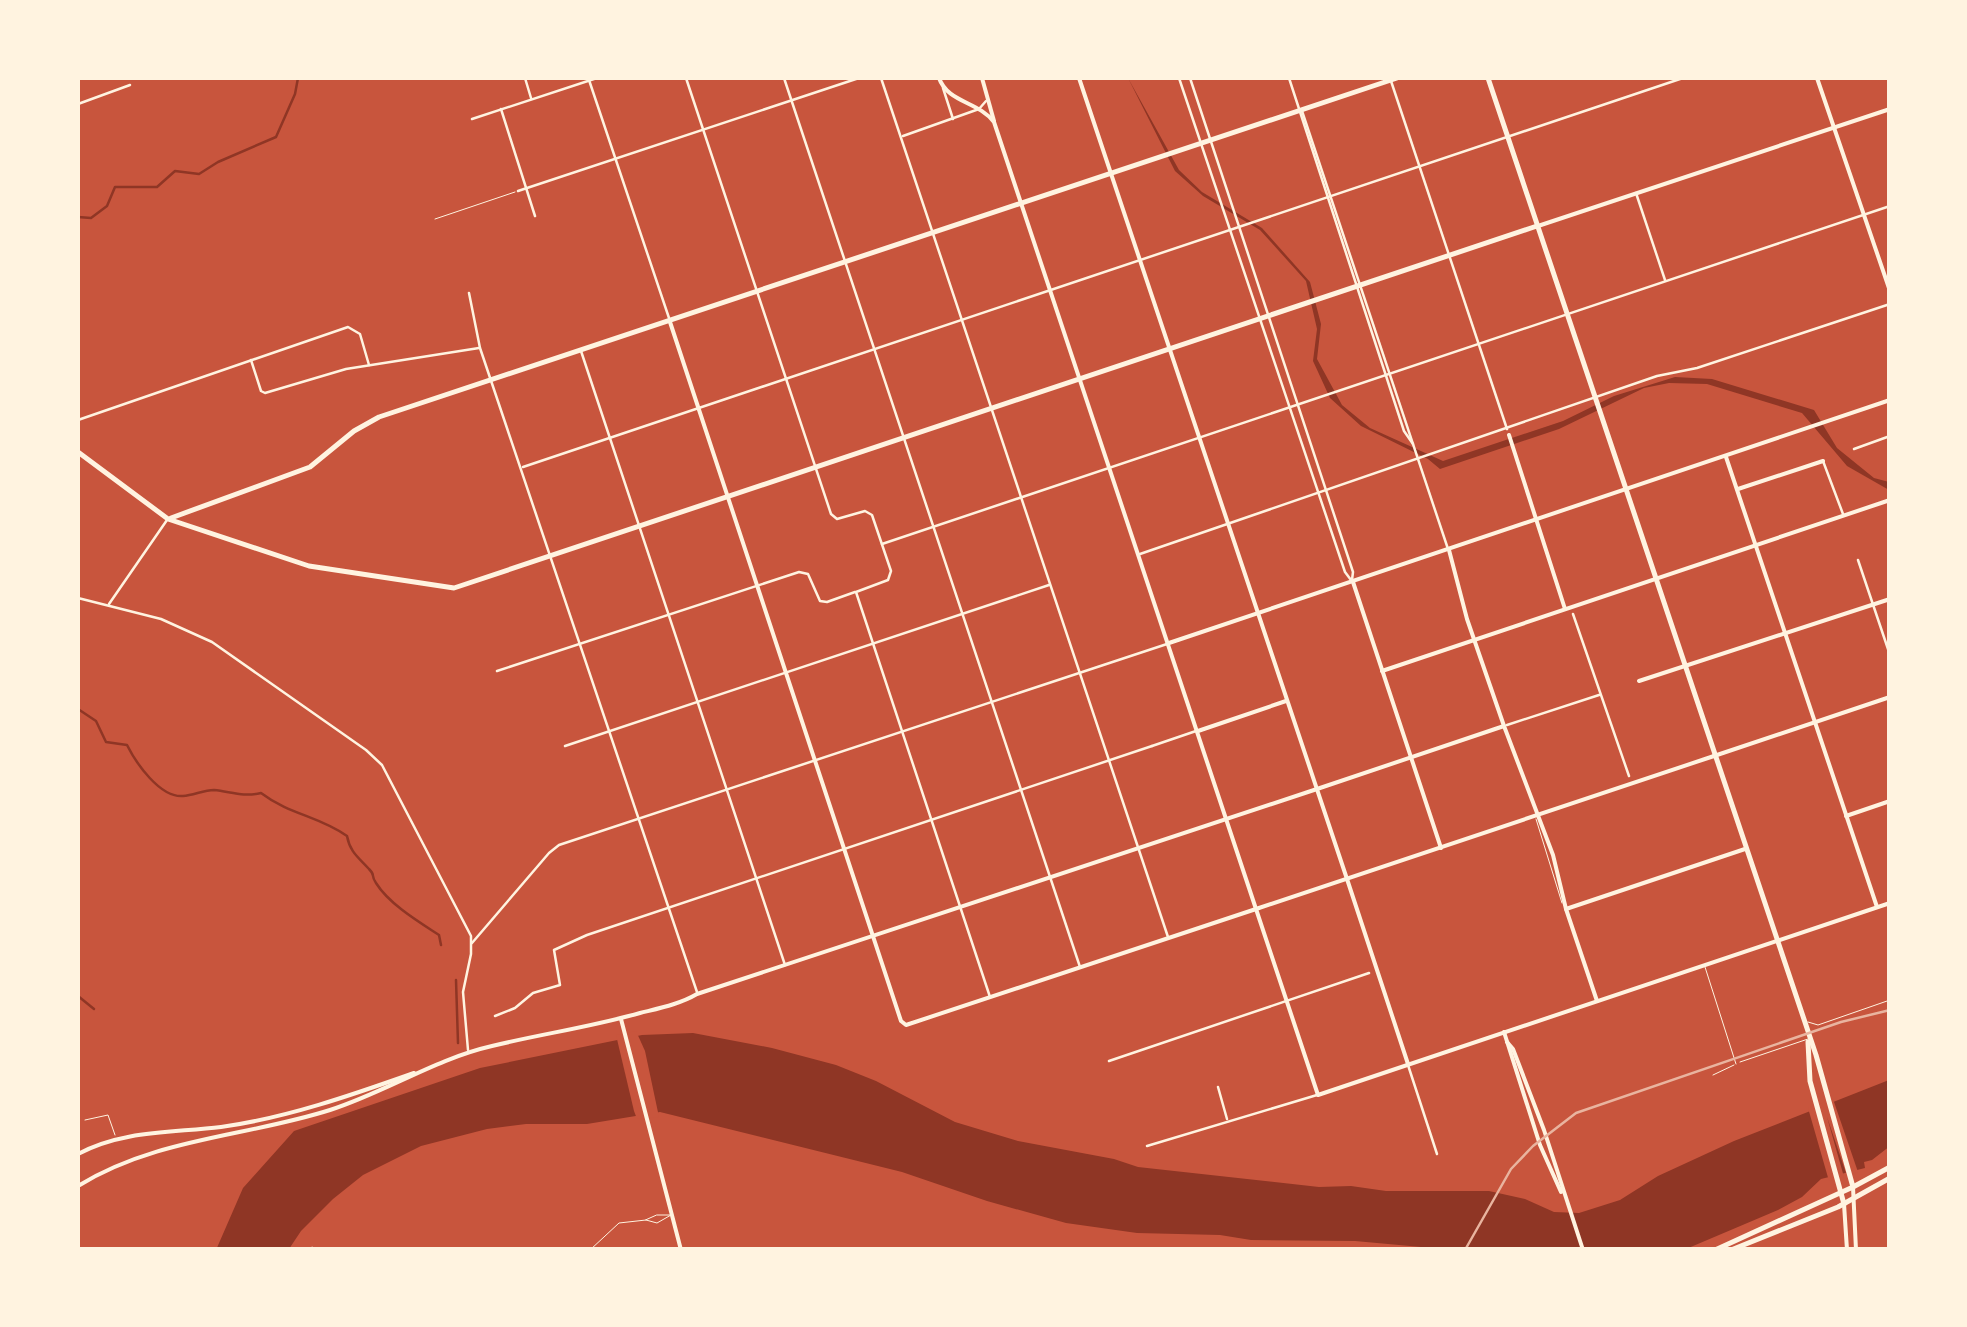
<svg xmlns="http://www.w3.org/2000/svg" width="1967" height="1327" font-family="Montserrat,sans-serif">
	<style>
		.water { fill: #8f3625 }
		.pier { fill: #c8553d }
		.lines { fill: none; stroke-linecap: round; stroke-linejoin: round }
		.stream { stroke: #8f3625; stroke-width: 2.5 }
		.service { stroke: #fff3e0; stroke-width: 1 }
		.pedestrian { stroke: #fff3e0; stroke-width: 2.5 }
		.minor { stroke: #fff3e0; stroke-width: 2.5 }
		.tertiary { stroke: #fff3e0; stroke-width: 4 }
		.secondary { stroke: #fff3e0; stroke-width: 4 }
		.primary { stroke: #fff3e0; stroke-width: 5 }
		.rail { stroke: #e9b49f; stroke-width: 2.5 }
	</style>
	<rect width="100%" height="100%" fill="#c8553d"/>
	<g class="water">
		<polygon points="1128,78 1179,170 1202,192 1262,228 1310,282 1321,324 1317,359 1342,405 1370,428 1443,461 1563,421 1614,396 1675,377 1712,379 1814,410 1837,448 1874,478 1889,482 1889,490 1847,466 1802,413 1707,384 1669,383 1644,388 1559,429 1440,469 1428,459 1361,426 1330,398 1313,361 1317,329 1306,281 1260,230 1203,196 1175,171"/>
		<polygon points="693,1033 772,1048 836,1065 876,1081 955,1122 1018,1141 1114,1159 1138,1167 1319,1187 1351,1186 1386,1191 1489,1191 1525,1199 1554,1212 1579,1213 1620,1200 1658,1176 1734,1141 1889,1080 1890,1146 1872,1160 1864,1162 1865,1168 1821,1179 1802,1197 1778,1210 1686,1249 1454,1250 1355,1241 1251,1240 1220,1235 1137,1233 1066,1223 987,1201 902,1172 660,1112 587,1124 526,1124 487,1129 421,1146 363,1175 333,1199 301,1231 289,1249 216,1250 243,1188 294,1131 480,1068 642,1035"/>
	</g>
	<g class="pier">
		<polygon points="636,1031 645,1051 659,1117 637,1119 634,1111 616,1035"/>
		<polygon points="1833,1099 1858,1172 1847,1176 1827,1117 1844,1177 1829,1181 1808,1108"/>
	</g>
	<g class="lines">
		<g class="stream">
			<polyline points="78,217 91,218 107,206 115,187 157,187 175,171 199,174 218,162 276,137 295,94 298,78"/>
			<path d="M78 709 96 721 106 742 127 745C136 763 160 798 183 796 194 795 204 790 214 790 232 792 243 797 261 793 290 815 319 816 347 836 350 852 358 857 369 869 376 876 370 874 376 883 389 904 419 922 439 935L441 945"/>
			<polyline points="456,980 458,1043"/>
			<polyline points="78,996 94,1009"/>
		</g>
		<g class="service">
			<polyline points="435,219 515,192"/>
			<polyline points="1536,819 1562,903"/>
			<polyline points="1705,967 1736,1064"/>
			<polyline points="1808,1022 1818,1025 1890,1000"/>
			<polyline points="1740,1062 1808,1039"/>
			<polyline points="1713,1075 1734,1065"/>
			<polyline points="85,1120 108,1115 115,1135"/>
			<polygon points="657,1215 671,1215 657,1223 646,1220"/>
			<polyline points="311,1250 312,1247"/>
			<polyline points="590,1250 619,1223 646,1220"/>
		</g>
		<g class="pedestrian">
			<polyline points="1573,614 1629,776"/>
			<polyline points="1507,725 1599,695"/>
			<polyline points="1152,746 1196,731"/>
			<polyline points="1109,1061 1369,973"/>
		</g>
		<g class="minor">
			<polyline points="525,78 531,98"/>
			<polyline points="686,78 831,514 837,519 865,511 872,515 891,571 888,580 856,592 990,997"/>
			<polyline points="784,78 1080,967"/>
			<polyline points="881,78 1168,937"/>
			<polyline points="1179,78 1345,572 1351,580"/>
			<polyline points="1190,78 1353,572 1352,580"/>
			<polyline points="1289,78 1404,431 1413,444"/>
			<polyline points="1390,78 1507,429"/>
			<polyline points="589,80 669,318"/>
			<polyline points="943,88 953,119"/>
			<polyline points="78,104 130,85"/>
			<polyline points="501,109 535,216"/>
			<polyline points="1302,111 1448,549"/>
			<polyline points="472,119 597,78"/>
			<polyline points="903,136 979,109 986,101"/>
			<polyline points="518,191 859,78"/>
			<polyline points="1636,193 1665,280"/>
			<polyline points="469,293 480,348 697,992"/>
			<polyline points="581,351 785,965"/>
			<polyline points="251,360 261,391 265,393 346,369 479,348"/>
			<polyline points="78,420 348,327 360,334 369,365"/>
			<polyline points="1854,449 1890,436"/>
			<polyline points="1823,461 1843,514"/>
			<polyline points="523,467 1683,78"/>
			<polyline points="882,544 1890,206"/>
			<polyline points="1140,554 1657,376 1697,368 1890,304"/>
			<polyline points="1858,560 1890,655"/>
			<polyline points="78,598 161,619 212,642 366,750 382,765 471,936 471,954 463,992 468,1050"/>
			<polyline points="109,604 167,520"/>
			<polyline points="497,671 799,572 808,574 820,601 827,602 855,592"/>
			<polyline points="565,746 1049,585"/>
			<polyline points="472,943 549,853 559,845 1167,644"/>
			<polyline points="495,1016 515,1008 533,993 560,985 554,950 587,935 1152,746"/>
			<polyline points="1408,1065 1437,1154"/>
			<polyline points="1218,1087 1227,1119"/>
			<polyline points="1147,1146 1317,1095"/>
		</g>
		<g class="tertiary">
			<polyline points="982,78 994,121"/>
			<polyline points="1817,78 1890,291"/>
			<polyline points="670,322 901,1021 906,1025 1256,909 1318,1095 1890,903"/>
			<polyline points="1509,435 1565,609"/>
			<polyline points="1726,457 1877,907"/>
			<polyline points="1738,489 1823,461"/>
			<polyline points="1449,550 1467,619 1504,726 1553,855 1566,909 1597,1001"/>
			<polyline points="1353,582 1441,848"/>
			<polyline points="1382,671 1890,500"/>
			<polyline points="1639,681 1890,599"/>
			<polyline points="1198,731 1286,701"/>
			<polyline points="1714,756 1890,697"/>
			<polyline points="1317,789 1504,726"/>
			<polyline points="1846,816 1890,801"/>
			<polyline points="1347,879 1408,1064"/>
			<polyline points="1566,909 1745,849"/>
			<polyline points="1504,1032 1540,1145 1561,1192"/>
			<polyline points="1507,1042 1513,1049 1544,1130 1583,1250"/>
		</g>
		<g class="secondary">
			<path d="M939 78C948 103 978 101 994 122L1256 909 1714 756"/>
			<polyline points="1079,78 1347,879"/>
			<polyline points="1538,226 1890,109"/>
			<polyline points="1169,643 1890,400"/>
			<polyline points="621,1019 681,1250"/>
			<path d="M78 1154C123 1130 172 1133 221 1127 286 1118 352 1095 414 1073"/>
			<path d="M78 1186C156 1138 245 1137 330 1110 386 1092 435 1059 492 1046 541 1034 591 1027 640 1013 660 1008 680 1004 697 994L1317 789"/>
			<polyline points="1853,1187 1856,1250"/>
			<polyline points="1844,1204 1847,1250"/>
		</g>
		<g class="primary">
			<polyline points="1488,78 1816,1055 1853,1187"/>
			<polyline points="78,452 168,519 309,566 454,588 1537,226"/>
			<polyline points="171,518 310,467 354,431 379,417 1397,78"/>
			<polyline points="1808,1042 1810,1081 1844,1204"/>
			<polyline points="1715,1250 1853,1187 1890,1167"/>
			<polyline points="1731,1250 1838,1207 1890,1178"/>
		</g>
		<polyline class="rail" points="1465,1250 1511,1169 1533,1146 1576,1113 1841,1022 1890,1010"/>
	</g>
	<rect width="1967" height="1327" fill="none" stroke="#fff3e0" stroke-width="160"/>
</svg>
